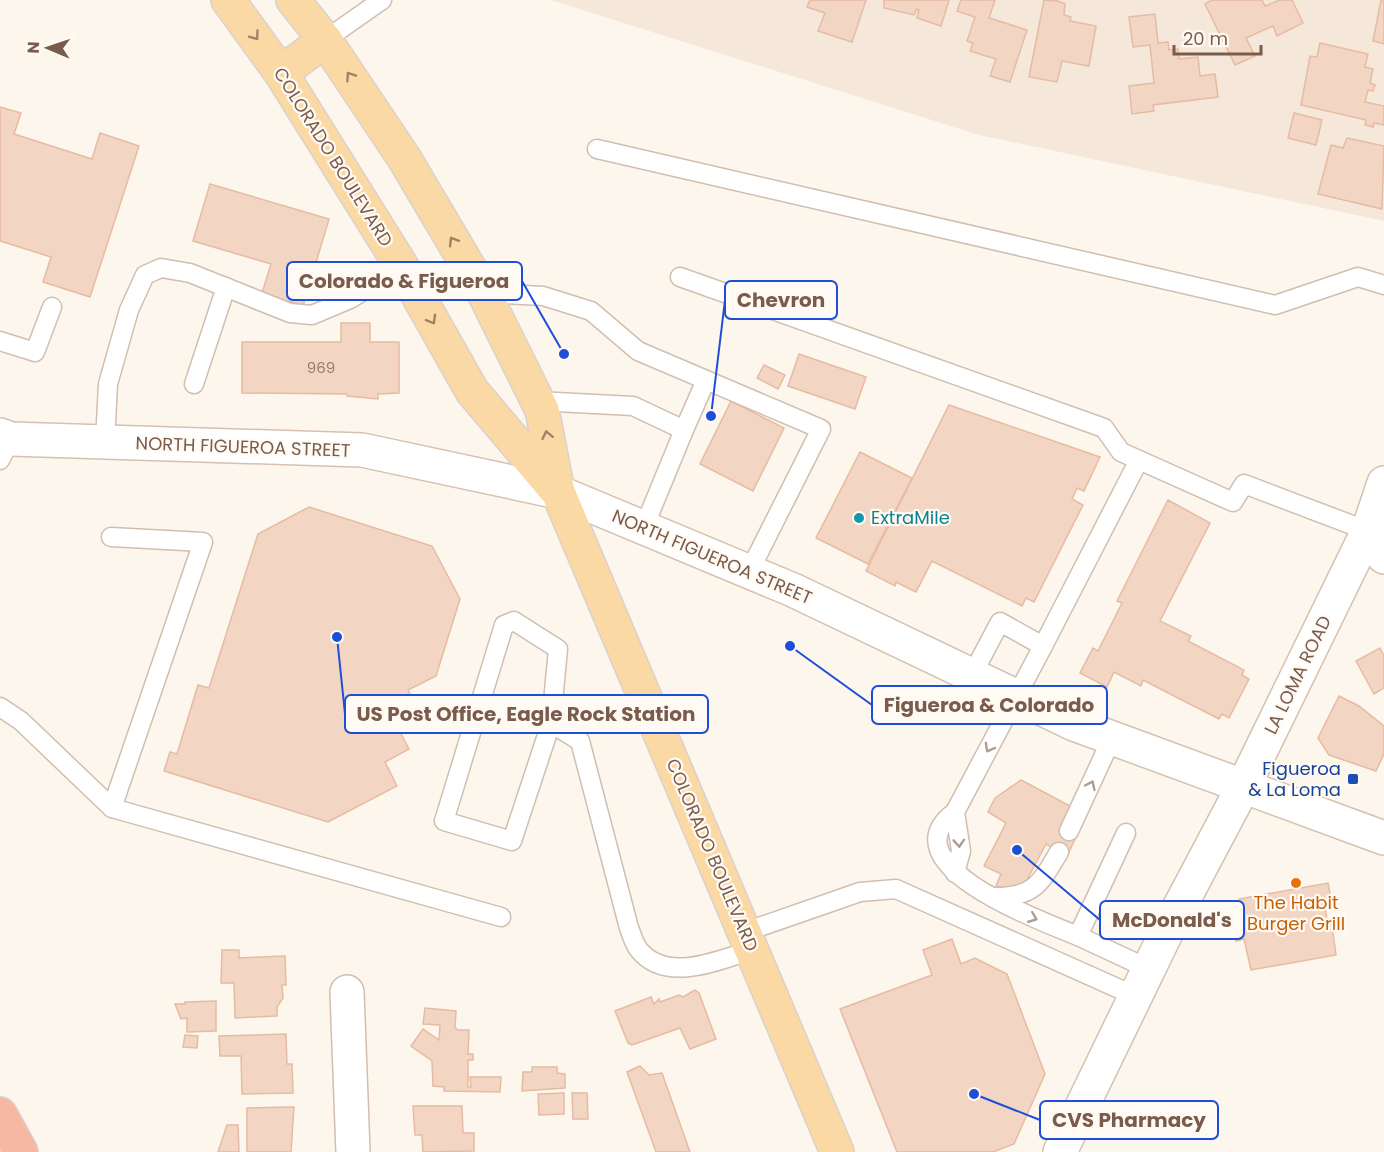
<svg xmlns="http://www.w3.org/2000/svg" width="1384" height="1152" font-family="Poppins,sans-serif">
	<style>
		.residential { fill: #f5e8da }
		.building { fill: #f3d5c3; stroke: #e6bba3; stroke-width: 1.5 }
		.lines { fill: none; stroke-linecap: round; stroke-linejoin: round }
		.lane-casing { stroke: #d1beb0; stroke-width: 21 }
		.street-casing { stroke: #d1beb0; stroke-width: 36 }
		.secondary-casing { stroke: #d6c0b0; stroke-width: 36 }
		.primary-casing { stroke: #dad1cd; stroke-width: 36 }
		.highway-casing { stroke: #dad1cd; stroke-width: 36 }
		.lane { stroke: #fff; stroke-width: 18 }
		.street { stroke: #fff; stroke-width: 33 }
		.secondary { stroke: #fff; stroke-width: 33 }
		.primary { stroke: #fbd9a5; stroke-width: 33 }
		.highway { stroke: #f7b7a3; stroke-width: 33 }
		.oneway { stroke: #a18267 }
		.oneway2 { stroke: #af9d94 }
		.culture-dot { fill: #0f9aa8; stroke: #fffaf3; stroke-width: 2 }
		.transit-dot { fill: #1a4fb4; stroke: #fffaf3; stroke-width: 2 }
		.food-dot { fill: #e8710a; stroke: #fffaf3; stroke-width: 2 }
		.labels { text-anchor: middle; stroke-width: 4.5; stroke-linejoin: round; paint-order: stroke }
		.number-label { font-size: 15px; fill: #987a6a }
		.street-label { font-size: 18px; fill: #7a5c4d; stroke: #fffaf3 }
		.culture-label { font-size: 18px; fill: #0d838f; stroke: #fffaf3; text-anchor: start }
		.transit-label { font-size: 18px; fill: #164399; stroke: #fffaf3; text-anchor: end }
		.food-label { font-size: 18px; fill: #c56008; stroke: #fffaf3 }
		.leader { fill: none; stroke: #1d4ed8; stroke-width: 2 }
		.callout-dot { fill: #1d4ed8; stroke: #fffaf3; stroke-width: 2 }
		.callout { fill: #fffaf3; stroke: #1d4ed8; stroke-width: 2 }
		.callout-label { font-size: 20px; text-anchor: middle; font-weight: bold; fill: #7a5c4d }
	</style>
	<rect width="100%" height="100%" fill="#fdf6ec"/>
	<polygon class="residential" points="551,0 1384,0 1384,221 979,135"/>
	<g class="building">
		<polygon points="810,0 866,0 852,42 818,31 825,13 807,7"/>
		<polygon points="884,0 949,0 941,26 917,18 919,10 917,9 914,15 884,8"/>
		<polygon points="961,0 995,0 989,18 1027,30 1010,82 990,76 996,59 970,51 973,43 967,41 975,17 957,11"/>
		<polygon points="1044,0 1058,1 1065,4 1064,15 1071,17 1070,21 1096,26 1089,66 1062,61 1057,82 1029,77"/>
		<polygon points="1212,0 1262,0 1265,6 1280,0 1292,0 1303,23 1277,36 1273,26 1246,38 1255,56 1235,65 1205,4"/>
		<polygon points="1381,0 1384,0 1384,44 1373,41"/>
		<polygon points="1155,14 1158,43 1168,42 1169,50 1178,49 1179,59 1198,57 1200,76 1215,74 1218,97 1153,105 1154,111 1132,114 1129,86 1154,83 1150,45 1133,47 1129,17"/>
		<polygon points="1320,43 1368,54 1365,67 1373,69 1370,83 1375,85 1373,91 1368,90 1365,102 1384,106 1384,125 1374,123 1373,127 1365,125 1366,120 1301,105 1310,56 1317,57"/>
		<polygon points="0,107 21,113 14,134 92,159 100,133 139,146 90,297 43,282 51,257 0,241"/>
		<polygon points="1294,113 1322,120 1316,145 1288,138"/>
		<polygon points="1347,138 1384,146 1382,209 1318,194 1331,145 1343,148"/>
		<polygon points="210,184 329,219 303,306 262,293 271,264 193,241"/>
		<polygon points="341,323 370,323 370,342 399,342 399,393 378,394 378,399 347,396 347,394 242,393 242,342 341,342"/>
		<polygon points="799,354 866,377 855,409 788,386"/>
		<polygon points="764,365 785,375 778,389 757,378"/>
		<polygon points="731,401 784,428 753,491 700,464"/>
		<polygon points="949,405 1100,457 1084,491 1077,488 1072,499 1083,505 1034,602 1026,598 1022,606 932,561 916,592 896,582 895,586 866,571"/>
		<polygon points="860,452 912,478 868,564 816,538"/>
		<polygon points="1168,500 1210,523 1160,621 1191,636 1188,641 1244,670 1242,675 1249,679 1229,718 1222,714 1219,719 1143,680 1141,686 1114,672 1107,687 1080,673 1093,648 1098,651 1122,603 1117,601"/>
		<polygon points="309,507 432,546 460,599 436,676 408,690 420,714 397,726 409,749 385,762 397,786 328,822 164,771 170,752 177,754 198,685 209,688 258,534"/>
		<polygon points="1380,648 1384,656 1384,688 1374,694 1356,661"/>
		<polygon points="1339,696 1359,706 1384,726 1384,754 1376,771 1329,755 1318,738"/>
		<polygon points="1021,780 1072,807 1062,827 1077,835 1067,856 1046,844 1027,880 1030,886 1007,891 996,886 1001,874 984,866 1006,823 988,812 995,798"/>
		<polygon points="1328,883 1331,899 1324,900 1327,919 1332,926 1336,955 1251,970 1244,939 1236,941 1231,917 1241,915 1239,899"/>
		<polygon points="952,939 961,964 975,958 1007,974 1045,1074 1014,1144 993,1152 897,1152 840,1009 932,975 923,950"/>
		<polygon points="222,950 239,950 239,958 285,956 286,985 282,985 283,998 277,1007 277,1016 235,1018 234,983 221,983"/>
		<polygon points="695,990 699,993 716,1039 690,1049 680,1028 632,1045 628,1043 615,1011 651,997 654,1004 659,999 660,1002 679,995 683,997"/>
		<polygon points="216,1001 216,1031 187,1032 187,1018 181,1019 175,1004 185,1004 185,1002"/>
		<polygon points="425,1008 456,1011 455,1027 457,1030 469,1030 468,1054 473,1054 473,1060 468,1060 468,1087 471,1087 470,1077 501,1077 500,1092 444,1091 444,1087 433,1086 432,1061 411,1046 423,1029 439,1040 440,1025 423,1024"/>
		<polygon points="286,1034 287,1064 292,1064 293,1093 242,1094 241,1056 220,1056 219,1036"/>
		<polygon points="185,1035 198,1036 197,1048 183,1047"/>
		<polygon points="640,1066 649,1075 662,1073 690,1152 656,1152 627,1072"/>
		<polygon points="532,1067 557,1067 557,1073 565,1074 565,1088 522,1091 523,1072 532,1072"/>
		<polygon points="564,1093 564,1114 539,1115 538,1094"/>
		<polygon points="572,1093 587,1093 588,1119 573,1119"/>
		<polygon points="413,1106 462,1106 463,1133 474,1133 474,1151 423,1152 422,1135 415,1135"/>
		<polygon points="294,1107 291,1152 247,1152 247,1108"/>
		<polygon points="227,1125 238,1125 239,1152 218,1152"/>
	</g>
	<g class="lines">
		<g class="lane-casing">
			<g id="lane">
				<polyline points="325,40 382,0"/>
				<polyline points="597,149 1275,305 1358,277 1384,285"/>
				<polyline points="680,277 1104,428 1121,452 1233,502 1244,484 1368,531"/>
				<polyline points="484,293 543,296 591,311 638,351 821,429 749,572"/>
				<polyline points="0,341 35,352 52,307"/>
				<polyline points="194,384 226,287"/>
				<polyline points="537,401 633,406 684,430 706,380"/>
				<polyline points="105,442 108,384 129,310 145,275 161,268 190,273 290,313 312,315 350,299 402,267"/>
				<polyline points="0,460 11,439"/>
				<polyline points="644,527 684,430"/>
				<polyline points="111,537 203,542 112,808"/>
				<polygon points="514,621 558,649 551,723 512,841 444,821 504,625"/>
				<polyline points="1043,646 1139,460"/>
				<path d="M972 675 1000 622 1043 646 955 812C885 864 1043 922 1078 936"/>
				<polyline points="0,707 21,721 112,808 501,917"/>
				<path d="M551 723 580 741 629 928C632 935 634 944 639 950 667 984 718 960 752 950"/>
				<polyline points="955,812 961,851 955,873"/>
				<polyline points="1069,831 1112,738"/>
				<polyline points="1126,833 1078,936 1149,969"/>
				<path d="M996 897C1035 897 1041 882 1059 852"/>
				<polyline points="745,932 860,892 896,889 1135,996"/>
			</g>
		</g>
		<g class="street-casing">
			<g id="street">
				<polyline points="1368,531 1384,557"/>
				<polyline points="347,992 353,1152"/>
			</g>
		</g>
		<g class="secondary-casing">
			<g id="secondary">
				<polyline points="0,435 11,439 362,450 558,492 793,590 1074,724 1384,838"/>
				<polyline points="1060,1152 1169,927 1243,787 1368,531 1384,483"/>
			</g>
		</g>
		<g class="primary-casing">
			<g id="primary">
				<polyline points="228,0 281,73 402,267 472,391 555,489"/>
				<polyline points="293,0 325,40 404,158 484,293 542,410 558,492 837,1152"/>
				<polyline points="281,73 325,40"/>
			</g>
		</g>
		<g class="highway-casing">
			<polyline id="highway" points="0,1114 21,1152"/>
		</g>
		<use href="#lane" class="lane"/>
		<use href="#street" class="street"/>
		<use href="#secondary" class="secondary"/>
		<use href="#primary" class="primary"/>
		<use href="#highway" class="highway"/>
	</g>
	<defs><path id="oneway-chevron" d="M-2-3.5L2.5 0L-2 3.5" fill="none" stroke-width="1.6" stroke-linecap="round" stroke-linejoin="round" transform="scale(1.5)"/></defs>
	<g class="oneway">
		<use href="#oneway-chevron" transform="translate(255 36) rotate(54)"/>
		<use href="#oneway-chevron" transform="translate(350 76) rotate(-124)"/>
		<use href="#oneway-chevron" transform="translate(453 241) rotate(-121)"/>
		<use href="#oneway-chevron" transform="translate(432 320) rotate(60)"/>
		<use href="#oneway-chevron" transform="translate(547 435) rotate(-102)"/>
	</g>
	<g class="oneway2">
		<use href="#oneway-chevron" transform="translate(989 748) rotate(119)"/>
		<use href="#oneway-chevron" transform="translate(1091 785) rotate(-65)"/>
		<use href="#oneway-chevron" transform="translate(959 843) rotate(86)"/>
		<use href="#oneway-chevron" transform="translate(1033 918) rotate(22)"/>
	</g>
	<circle class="culture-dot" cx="859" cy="518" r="6"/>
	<rect class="transit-dot" x="1347" y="773" width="12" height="12" rx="3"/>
	<circle class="food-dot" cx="1296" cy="883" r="6"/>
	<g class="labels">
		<g class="number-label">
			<text x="321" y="373">969</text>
		</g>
		<g class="street-label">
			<text transform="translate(333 157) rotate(58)" y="6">COLORADO BOULEVARD</text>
			<text transform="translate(243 447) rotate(2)" y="6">NORTH FIGUEROA STREET</text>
			<text transform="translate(712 557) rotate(23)" y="6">NORTH FIGUEROA STREET</text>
			<text transform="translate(1298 675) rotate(-64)" y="6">LA LOMA ROAD</text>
			<text transform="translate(712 855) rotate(67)" y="6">COLORADO BOULEVARD</text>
		</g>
		<g class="culture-label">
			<text x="871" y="524">ExtraMile</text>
		</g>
		<g class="transit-label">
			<text x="1341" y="775">Figueroa<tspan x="1341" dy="21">&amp; La Loma</tspan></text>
		</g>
		<g class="food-label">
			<text x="1296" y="909">The Habit<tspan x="1296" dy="21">Burger Grill</tspan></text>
		</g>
	</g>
	<path class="leader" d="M564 354L522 281M711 416L725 300M790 646L872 705M337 637L345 714M1017 850L1100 920M974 1094L1040 1120"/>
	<g class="callout-dot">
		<circle cx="564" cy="354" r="6"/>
		<circle cx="711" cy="416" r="6"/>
		<circle cx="790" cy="646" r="6"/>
		<circle cx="337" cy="637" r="6"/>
		<circle cx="1017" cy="850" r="6"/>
		<circle cx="974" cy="1094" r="6"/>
	</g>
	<g class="callout">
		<rect x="287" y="262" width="235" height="38" rx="6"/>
		<rect x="725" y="281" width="112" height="38" rx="6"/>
		<rect x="872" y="686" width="235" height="38" rx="6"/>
		<rect x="345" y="695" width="363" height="38" rx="6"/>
		<rect x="1100" y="901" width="144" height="38" rx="6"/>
		<rect x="1040" y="1101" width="178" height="38" rx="6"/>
	</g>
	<g class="callout-label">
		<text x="404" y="288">Colorado &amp; Figueroa</text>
		<text x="781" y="307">Chevron</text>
		<text x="989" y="712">Figueroa &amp; Colorado</text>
		<text x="526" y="721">US Post Office, Eagle Rock Station</text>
		<text x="1172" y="927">McDonald's</text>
		<text x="1129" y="1127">CVS Pharmacy</text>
	</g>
	<g transform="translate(48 48) rotate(272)" stroke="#fffaf3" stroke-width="4.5" paint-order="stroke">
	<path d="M0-4.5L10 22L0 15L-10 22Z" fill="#7a5c4d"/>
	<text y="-9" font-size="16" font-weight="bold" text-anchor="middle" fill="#7a5c4d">N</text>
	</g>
	<path d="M1174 45v9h87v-9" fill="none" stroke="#7a5c4d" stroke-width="3"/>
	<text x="1183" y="45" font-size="18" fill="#7a5c4d" stroke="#fffaf3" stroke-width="4.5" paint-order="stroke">20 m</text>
</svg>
